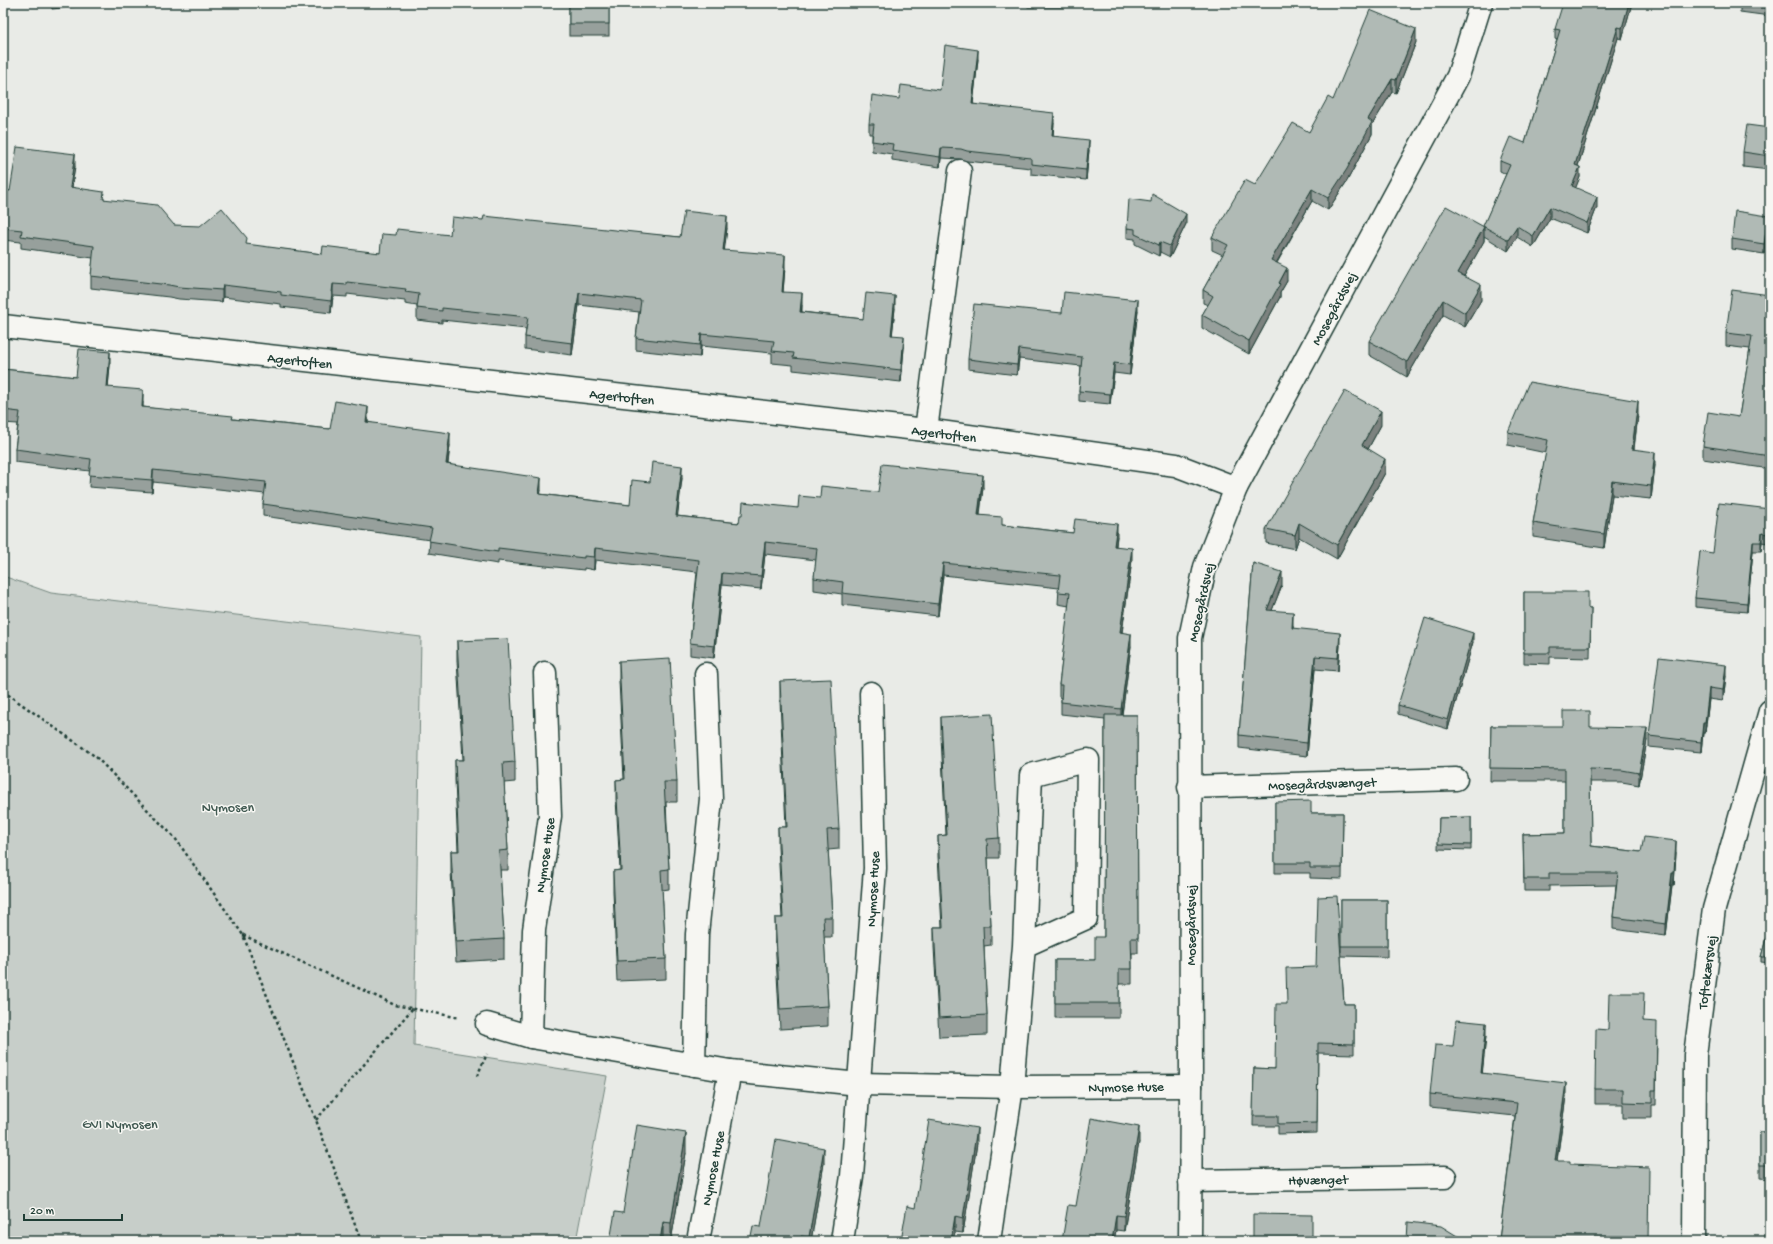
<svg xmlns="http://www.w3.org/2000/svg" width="1773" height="1244" font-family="'Gochi Hand',sans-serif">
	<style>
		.green { fill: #c7cec9; stroke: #73867e }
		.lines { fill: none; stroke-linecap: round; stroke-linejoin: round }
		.minor-casing { stroke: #1f3d34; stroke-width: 25 }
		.path { stroke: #1f3d34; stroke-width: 2.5; stroke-dasharray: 3 3; stroke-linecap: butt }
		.minor { stroke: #f6f6f2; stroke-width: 22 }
		.wall { fill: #97a09c; stroke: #1f3d34 }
		.shaded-wall { fill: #7b827f; stroke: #1f3d34 }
		.building { fill: #b0bab5; stroke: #1f3d34 }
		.labels { text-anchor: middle; stroke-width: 3; stroke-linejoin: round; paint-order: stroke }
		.street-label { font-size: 14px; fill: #1f3d34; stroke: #f6f6f2 }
		.park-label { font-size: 14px; fill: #415a52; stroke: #f6f6f2 }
	</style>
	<rect width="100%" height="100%" fill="#e9ebe7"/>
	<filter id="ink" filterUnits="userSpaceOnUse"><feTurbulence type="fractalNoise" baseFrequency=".025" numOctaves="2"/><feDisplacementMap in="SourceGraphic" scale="8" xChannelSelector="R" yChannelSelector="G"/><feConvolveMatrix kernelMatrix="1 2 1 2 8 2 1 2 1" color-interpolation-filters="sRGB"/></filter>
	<g filter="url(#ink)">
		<polygon class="green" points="3,576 51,593 421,637 414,1046 607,1076 576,1241 3,1241"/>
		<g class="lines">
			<g class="minor-casing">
				<g id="minor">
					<polyline points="3,326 926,430 1176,465 1236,488"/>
					<polyline points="926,430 960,171"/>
					<polyline points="1189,787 1456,779"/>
					<polyline points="487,1024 531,1037 730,1071 859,1084 1012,1087 1191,1086"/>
					<polyline points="531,1037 534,930 550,816 545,673"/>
					<polyline points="694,1065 697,934 711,799 706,674"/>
					<polyline points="1190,1181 1445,1177"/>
					<polyline points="698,1241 730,1071"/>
					<polyline points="842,1241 852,1176 875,868 871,693"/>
					<polyline points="989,1241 1012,1087 1024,946 1031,775 1088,760 1086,918 1024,946"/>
					<polyline points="1190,1241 1191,1086 1190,638 1205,567 1236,488 1458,76 1481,3"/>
					<polyline points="1694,1241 1695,1055 1714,909 1770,711"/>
				</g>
			</g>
			<g class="path">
				<polyline points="3,691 96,757 175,838 243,935 316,1120 361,1241"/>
				<polyline points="243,935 395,1005 460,1018"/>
				<polyline points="477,1076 487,1054"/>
				<polyline points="316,1120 413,1008"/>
			</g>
			<use href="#minor" class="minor"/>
		</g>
		<g class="wall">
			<polygon points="51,3 80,3 80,6 52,9"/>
			<rect x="569" y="3" width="40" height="33"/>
			<rect x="1028" y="3" width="35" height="4"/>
			<polygon points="1632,3 1622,39 1618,38 1578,166 1580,177 1575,188 1597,207 1587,233 1550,218 1533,247 1517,237 1508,251 1484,236 1484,241 1464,276 1481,300 1465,327 1443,315 1407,377 1369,355 1369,341 1483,227 1506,174 1500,171 1500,161 1525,143 1557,40 1555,39 1555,29"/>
			<polygon points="1740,3 1770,3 1770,16 1740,12"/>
			<polygon points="1416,42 1396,93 1392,92 1372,125 1372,134 1347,181 1328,210 1312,201 1277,263 1287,281 1280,293 1280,297 1249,354 1202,328 1202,315 1208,305 1203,303 1203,290 1223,255 1212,250 1212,237 1255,185 1309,132 1333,100"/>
			<polygon points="978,59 973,104 1054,123 1053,136 1089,150 1086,180 1031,174 1031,168 967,161 961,159 941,158 940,167 892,160 892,154 872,151 872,134 869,134 869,124 899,99 940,90"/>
			<polygon points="1770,128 1770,170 1743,167 1743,152"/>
			<polygon points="75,166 72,187 104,199 174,225 247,245 322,254 380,253 396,235 450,235 483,220 680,237 727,228 724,250 785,267 783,292 802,305 802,312 863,319 895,308 892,335 904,348 901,382 793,370 793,365 772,363 772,353 701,346 700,357 636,350 636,338 639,312 579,305 572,355 525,349 525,337 526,329 442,320 442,323 417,320 417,306 405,304 405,301 347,294 347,297 333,296 331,313 281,307 281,304 223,297 222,302 179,299 169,297 91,288 91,276 93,258 21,248 21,242 3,240 3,190 10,191"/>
			<polygon points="1186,224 1170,257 1160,252 1159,256 1135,244 1135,239 1127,238 1127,228"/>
			<polygon points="1768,227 1764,254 1732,249 1732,239"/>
			<polygon points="1770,295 1770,469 1703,459 1703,446 1739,417 1750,349 1726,346 1726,333"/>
			<polygon points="1138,310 1130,375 1114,373 1110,404 1079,401 1079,391 1081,366 1019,359 1017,375 968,369 968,359 1062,313"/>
			<polygon points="110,365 108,387 143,402 143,407 233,419 330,429 368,419 368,422 450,445 448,464 541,490 540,494 630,505 650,482 682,478 677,516 739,523 742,515 798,508 820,498 878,492 983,487 980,515 1002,525 1073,533 1117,536 1116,546 1132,560 1122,633 1131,646 1122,715 1137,715 1138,953 1132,953 1132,984 1119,984 1119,1018 1055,1018 1055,960 1095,960 1104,937 1105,719 1061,714 1061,698 1059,697 1059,685 1069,606 1058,604 1059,588 943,575 938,616 842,605 842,594 814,590 814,578 816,560 765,554 761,589 722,585 714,658 690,655 690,643 697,572 595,560 594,570 584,568 584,570 498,561 498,564 429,553 430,540 263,516 263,504 265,494 153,482 152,492 89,487 90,471 15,462 15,449 18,424 3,423 3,369 76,377"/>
			<polygon points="1638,415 1634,449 1655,465 1651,499 1612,495 1604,548 1533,537 1533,523 1546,453 1508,445 1508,432"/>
			<polygon points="1381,425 1368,449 1385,473 1337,559 1299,537 1295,549 1266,543 1266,529"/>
			<polygon points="1770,518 1767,543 1762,542 1761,551 1753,551 1747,612 1695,607 1695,598 1713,553"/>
			<polygon points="1253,563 1282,585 1272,610 1293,625 1293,628 1340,645 1338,671 1315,669 1307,756 1239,748 1239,735"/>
			<polygon points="1524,592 1588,608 1591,608 1590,658 1550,657 1550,664 1524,663"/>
			<polygon points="457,641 515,762 515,782 504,783 508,850 508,870 500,870 504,939 504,959 456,962 451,871 451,851 458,851 455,780 455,760 463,760 457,661"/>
			<polygon points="1473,642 1448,729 1398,714 1398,705"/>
			<polygon points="619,661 677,782 677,802 666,802 669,869 669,889 662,890 666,959 666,979 617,981 613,891 613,871 620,870 616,799 616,780 624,779 619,681"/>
			<polygon points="1726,676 1723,701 1709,699 1705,733 1703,733 1701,752 1649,747 1649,736"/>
			<polygon points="780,681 839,829 839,849 828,850 832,917 832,937 824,937 828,1006 828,1026 780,1029 775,938 775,918 782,918 778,847 778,827 786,827 780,701"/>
			<polygon points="941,717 999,838 999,858 988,858 991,926 991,945 984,946 987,1015 987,1035 939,1037 934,947 934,927 942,927 938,856 938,836 946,835 941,737"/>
			<polygon points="1491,726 1590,727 1647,740 1639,785 1622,782 1590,782 1591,846 1641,852 1676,853 1674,885 1672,885 1666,936 1613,929 1613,917 1616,885 1549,886 1549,891 1524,891 1523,834 1565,833 1565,781 1490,781"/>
			<polygon points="1275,802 1311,813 1343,813 1342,879 1310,878 1310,873 1275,873"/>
			<polygon points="1471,817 1471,850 1438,849 1439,818"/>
			<polygon points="1341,900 1387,900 1387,957 1341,956 1344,1004 1354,1004 1354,1054 1318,1053 1317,1133 1278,1134 1278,1126 1253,1126 1254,1068 1275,1069 1287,1004 1316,967 1341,952"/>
			<polygon points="1770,924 1770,963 1761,962 1761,957"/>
			<polygon points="1644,1021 1657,1037 1656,1105 1652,1105 1652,1118 1623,1118 1623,1104 1595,1104 1595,1089 1608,1030"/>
			<polygon points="1486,1036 1482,1073 1566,1096 1557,1161 1570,1164 1648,1241 1407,1241 1462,1239 1499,1240 1515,1116 1430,1107 1430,1094 1453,1046"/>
			<polygon points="1760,1132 1770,1132 1770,1179 1760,1178"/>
			<polygon points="1139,1142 1124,1231 1116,1230 1114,1241 1062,1241 1076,1206"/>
			<polygon points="977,1143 963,1233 955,1232 915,1208"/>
			<polygon points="686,1153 671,1241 610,1241 623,1213"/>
			<polygon points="824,1163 811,1241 750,1241 761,1227"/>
		</g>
		<g class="shaded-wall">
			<polygon points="1629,3 1632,3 1622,39 1622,28"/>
			<polygon points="1618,27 1618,38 1575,175 1575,165"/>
			<polygon points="1416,29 1416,42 1396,93 1396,80"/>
			<polygon points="978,50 978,59 972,114 972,104"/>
			<polygon points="1392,79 1392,92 1372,125 1372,134 1347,181 1328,210 1328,198 1368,119"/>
			<polygon points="1054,113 1054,123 1052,146 1052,136"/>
			<polygon points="1089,140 1089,150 1086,180 1086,170"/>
			<polygon points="941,148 941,158 940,167 940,157"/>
			<polygon points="75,154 75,166 70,199 70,187"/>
			<polygon points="1580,167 1580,177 1572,197 1572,186"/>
			<polygon points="1312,189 1312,201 1271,272 1271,260"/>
			<polygon points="1597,197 1597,207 1587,233 1587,223"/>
			<polygon points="1550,207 1550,218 1533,247 1533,236"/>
			<polygon points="1186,214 1186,224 1170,257 1170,246"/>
			<polygon points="727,216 727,228 723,262 723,250"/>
			<polygon points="1768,216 1768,227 1764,254 1764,244"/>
			<polygon points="1517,226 1517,237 1508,251 1508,240"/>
			<polygon points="1484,227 1484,241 1458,287 1458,273"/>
			<polygon points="1160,242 1160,252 1159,256 1159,245"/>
			<polygon points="785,255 785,267 782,303 782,292"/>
			<polygon points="1287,268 1287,281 1280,293 1280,297 1249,354 1249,341"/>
			<polygon points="333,284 333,296 331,313 331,301"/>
			<polygon points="223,285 223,297 222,302 222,290"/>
			<polygon points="1481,285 1481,300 1465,327 1465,313"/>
			<polygon points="579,293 579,305 572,355 572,343"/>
			<polygon points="802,293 802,305 800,323 800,312"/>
			<polygon points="895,296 895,308 891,347 891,335"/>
			<polygon points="1138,300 1138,310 1130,375 1130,365"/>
			<polygon points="1443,300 1443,315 1407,377 1407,362"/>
			<polygon points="701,334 701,346 700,357 700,345"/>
			<polygon points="904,336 904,348 901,382 901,370"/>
			<polygon points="1019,349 1019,359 1017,375 1017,365"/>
			<polygon points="110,352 110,365 107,399 107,387"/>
			<polygon points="1114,363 1114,373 1110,404 1110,394"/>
			<polygon points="143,390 143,402 142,419 142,407"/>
			<polygon points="1638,401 1638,415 1632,462 1632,449"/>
			<polygon points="368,407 368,419 366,434 366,422"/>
			<polygon points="1381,411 1381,425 1362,460 1362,445"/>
			<polygon points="450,433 450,445 446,476 446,464"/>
			<polygon points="1655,452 1655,465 1651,499 1651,486"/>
			<polygon points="1385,459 1385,473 1337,559 1337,545"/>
			<polygon points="682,466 682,478 676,529 676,516"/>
			<polygon points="153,470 153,482 152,492 152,480"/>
			<polygon points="983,475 983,487 978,527 978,515"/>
			<polygon points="541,478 541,490 539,506 539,494"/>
			<polygon points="1612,481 1612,495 1604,548 1604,534"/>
			<polygon points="1770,509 1770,518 1767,543 1767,534"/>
			<polygon points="1299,523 1299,537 1295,549 1295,535"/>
			<polygon points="1117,524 1117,536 1114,558 1114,546"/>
			<polygon points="1762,533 1762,542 1761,551 1761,542"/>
			<polygon points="765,542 765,554 761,589 761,576"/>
			<polygon points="1753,542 1753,551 1747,612 1747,603"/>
			<polygon points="595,548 595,560 594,570 594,557"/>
			<polygon points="1132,548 1132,560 1120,645 1120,632"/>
			<polygon points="943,563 943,575 938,616 938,604"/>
			<polygon points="1282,572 1282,585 1267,623 1267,610"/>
			<polygon points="722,573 722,585 714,658 714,646"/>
			<polygon points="1293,612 1293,625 1292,641 1292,628"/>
			<polygon points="1340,633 1340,645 1338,671 1338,658"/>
			<polygon points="1473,633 1473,642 1448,729 1448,720"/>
			<polygon points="1131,634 1131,646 1121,721 1121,709"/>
			<polygon points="1315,656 1315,669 1307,756 1307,743"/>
			<polygon points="1726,665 1726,676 1723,701 1723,690"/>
			<polygon points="1709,688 1709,699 1705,733 1705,723"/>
			<polygon points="1703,723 1703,733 1701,752 1701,742"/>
			<polygon points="1647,728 1647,740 1639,785 1639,773"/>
			<polygon points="1676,841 1676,853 1674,885 1674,873"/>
			<polygon points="1672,873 1672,885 1666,936 1666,924"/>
			<polygon points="1486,1023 1486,1036 1481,1086 1481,1073"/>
			<polygon points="1566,1083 1566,1096 1555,1173 1555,1161"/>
			<polygon points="1139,1127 1139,1142 1124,1231 1124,1216"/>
			<polygon points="977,1128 977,1143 963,1233 963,1218"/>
			<polygon points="686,1133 686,1153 671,1241 671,1223"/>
			<polygon points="824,1148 824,1163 811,1241 809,1241 809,1237"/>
			<polygon points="1116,1215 1116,1230 1114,1241 1112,1241"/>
			<polygon points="955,1216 955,1232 953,1241 951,1241"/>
			<polygon points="663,1222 663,1241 660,1241"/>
		</g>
		<g class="building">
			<rect x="569" y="3" width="40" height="21"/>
			<polygon points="1563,3 1629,3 1622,28 1618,27 1575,165 1580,167 1572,186 1597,197 1587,223 1550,207 1533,236 1517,226 1508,240 1483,226 1510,165 1500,161 1510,137 1525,143 1560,30 1555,29"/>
			<polygon points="1370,10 1416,29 1396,80 1392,79 1368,119 1372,122 1347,169 1328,198 1312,189 1271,260 1287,268 1279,283 1280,284 1249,341 1202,315 1213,296 1203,290 1228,245 1212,237 1245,180 1255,185 1293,123 1309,132 1328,97 1333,100"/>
			<polygon points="945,45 978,50 972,104 1054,113 1052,136 1089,140 1086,170 1031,164 1031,158 967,151 961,149 941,148 940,157 892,150 893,144 872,141 874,124 869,124 872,95 899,99 901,85 940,90"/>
			<polygon points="1747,125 1770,128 1770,156 1743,152"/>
			<polygon points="17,147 75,154 70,187 104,192 103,199 157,205 174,225 200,226 222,208 247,238 246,244 322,254 323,246 380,253 382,234 396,235 397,229 450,235 452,217 483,220 484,216 680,237 684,211 727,216 723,250 785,255 782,292 802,293 800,312 863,319 866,293 895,296 891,335 904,336 901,370 793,358 794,353 772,351 774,341 701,334 700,345 636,338 641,300 579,293 572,343 525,337 528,317 442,308 442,311 417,308 419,294 405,292 406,289 347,282 347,285 333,284 331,301 281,295 281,292 223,285 222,290 179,287 169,285 91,276 94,246 21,236 22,230 3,228 3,190 10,191"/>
			<polygon points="1152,194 1186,214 1170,246 1160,242 1159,245 1135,234 1135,229 1127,228 1129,199 1151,202"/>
			<polygon points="1446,206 1484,227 1458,273 1481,285 1465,313 1443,300 1407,362 1369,341"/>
			<polygon points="1735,211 1768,216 1764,244 1732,239"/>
			<polygon points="1732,290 1770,295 1770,456 1703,446 1708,412 1739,417 1752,336 1726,333"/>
			<polygon points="1064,292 1138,300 1130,365 1114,363 1110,394 1079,391 1082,357 1019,349 1017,365 968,359 974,304 1062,313"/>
			<polygon points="79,349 110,352 107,387 143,390 142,407 233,416 232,419 330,429 335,401 368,407 366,422 450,433 446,464 541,478 539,494 630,505 632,480 650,482 652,462 682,466 676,516 739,523 740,515 742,515 743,502 798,508 799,496 820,498 821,486 878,492 882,464 983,475 978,515 1002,517 1002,525 1073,533 1075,519 1117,524 1114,546 1132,548 1120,632 1131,634 1121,709 1061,702 1062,685 1059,685 1070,593 1058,592 1060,575 943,563 938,604 842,593 843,582 814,578 817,548 765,542 761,576 722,573 714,646 690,643 699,560 595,548 594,557 584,556 584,558 498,548 498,552 429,541 432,528 263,504 266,482 153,470 152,480 89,475 91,459 15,449 20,412 3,410 3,369 76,377"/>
			<polygon points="1529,382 1638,401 1632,449 1655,452 1651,486 1612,481 1604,534 1533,523 1548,440 1508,432"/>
			<polygon points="1345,391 1381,411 1362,445 1385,459 1337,545 1299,523 1295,535 1266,529"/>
			<polygon points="1719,503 1770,509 1767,534 1762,533 1761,542 1753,542 1747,603 1695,598 1700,551 1713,553"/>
			<polygon points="1253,563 1282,572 1267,610 1293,612 1292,628 1340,633 1338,658 1315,656 1307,743 1239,735"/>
			<polygon points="1524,592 1588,592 1588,608 1591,608 1590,647 1550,647 1550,653 1524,653"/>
			<polygon points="1425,618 1473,633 1448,720 1398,705"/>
			<polygon points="508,639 515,762 503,763 508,850 499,851 504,939 456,942 451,851 459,851 455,760 464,760 457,641"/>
			<polygon points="1659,657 1726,665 1723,690 1709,688 1705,723 1703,723 1701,742 1649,736"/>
			<polygon points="670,658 677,782 664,782 669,869 661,870 666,959 617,961 613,871 621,870 616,780 625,779 619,661"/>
			<polygon points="831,679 839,829 827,830 832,917 823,917 828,1006 780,1009 775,918 783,918 778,827 787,827 780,681"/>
			<polygon points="1563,711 1590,711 1590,727 1647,728 1639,773 1622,770 1590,769 1591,846 1641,852 1644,837 1676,841 1674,873 1672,873 1666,924 1613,917 1618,873 1549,873 1549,879 1524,879 1523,834 1565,833 1565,769 1490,768 1491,726 1563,726"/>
			<polygon points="992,714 999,838 987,839 991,926 983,926 987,1015 939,1018 934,927 943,927 938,836 947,835 941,717"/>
			<polygon points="1105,715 1137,715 1138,938 1131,938 1132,969 1119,969 1119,1003 1055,1003 1055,960 1095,960 1095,937 1104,937"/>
			<polygon points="1311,801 1311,813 1343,813 1342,868 1310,868 1310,863 1275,863 1275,802"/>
			<polygon points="1471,817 1471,845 1438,844 1439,818"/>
			<polygon points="1337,896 1344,1004 1354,1004 1354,1044 1318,1043 1317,1123 1278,1124 1278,1116 1253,1116 1254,1068 1275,1069 1276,1004 1287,1004 1286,968 1316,967 1318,897"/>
			<rect x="1341" y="900" width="46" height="46"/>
			<polygon points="1770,924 1770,957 1761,957"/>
			<polygon points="1609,993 1644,993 1643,1021 1657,1022 1656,1090 1652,1090 1652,1103 1623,1102 1623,1089 1595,1089 1596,1029 1608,1030"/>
			<polygon points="1456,1020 1486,1023 1481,1073 1566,1083 1555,1161 1570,1161 1570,1164 1649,1167 1648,1241 1407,1241 1408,1222 1441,1226 1462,1239 1499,1240 1517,1103 1430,1094 1435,1045 1453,1046"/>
			<polygon points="1091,1118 1139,1127 1124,1216 1116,1215 1112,1241 1062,1241 1068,1205 1076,1206"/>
			<polygon points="929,1120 977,1128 963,1218 955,1216 951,1241 901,1241 907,1206 915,1208"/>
			<polygon points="637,1125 686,1133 671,1223 663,1222 660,1241 610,1241 615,1212 623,1213"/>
			<rect x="1760" y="1132" width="10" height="33"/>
			<polygon points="776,1139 824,1148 809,1237 801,1236 800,1241 750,1241 753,1226 761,1227"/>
			<polygon points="1253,1214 1312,1215 1312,1241 1253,1241"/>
		</g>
	</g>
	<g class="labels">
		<g class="street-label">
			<text transform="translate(1333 308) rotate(-62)" y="5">Mosegårdsvej</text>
			<text transform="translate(300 360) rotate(6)" y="5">Agertoften</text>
			<text transform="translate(622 396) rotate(6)" y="5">Agertoften</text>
			<text transform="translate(944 433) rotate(7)" y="5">Agertoften</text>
			<text transform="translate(1200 602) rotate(-78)" y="5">Mosegårdsvej</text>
			<text transform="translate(1322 783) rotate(-2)" y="5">Mosegårdsvænget</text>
			<text transform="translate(544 855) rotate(-82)" y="5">Nymose Huse</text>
			<text transform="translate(872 889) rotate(-87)" y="5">Nymose Huse</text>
			<text transform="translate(1190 925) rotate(-90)" y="5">Mosegårdsvej</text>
			<text transform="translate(1706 972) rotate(-83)" y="5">Toftekærsvej</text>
			<text transform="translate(1126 1086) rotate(-1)" y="5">Nymose Huse</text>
			<text transform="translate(712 1168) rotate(-79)" y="5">Nymose Huse</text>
			<text transform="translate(1318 1179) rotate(-1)" y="5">Høvænget</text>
		</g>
		<g class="park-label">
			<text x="228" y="811">Nymosen</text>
			<text x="120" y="1128">GVI Nymosen</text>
		</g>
	</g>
	<rect width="1773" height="1244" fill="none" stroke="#f6f6f2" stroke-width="16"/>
	<rect x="8" y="8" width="1757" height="1228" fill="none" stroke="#1f3d34" stroke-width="1.5" filter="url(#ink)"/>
	<path d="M24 1214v6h98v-6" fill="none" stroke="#1f3d34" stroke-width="2"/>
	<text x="30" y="1214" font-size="12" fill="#1f3d34" stroke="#f6f6f2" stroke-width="3" paint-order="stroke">20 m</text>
</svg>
